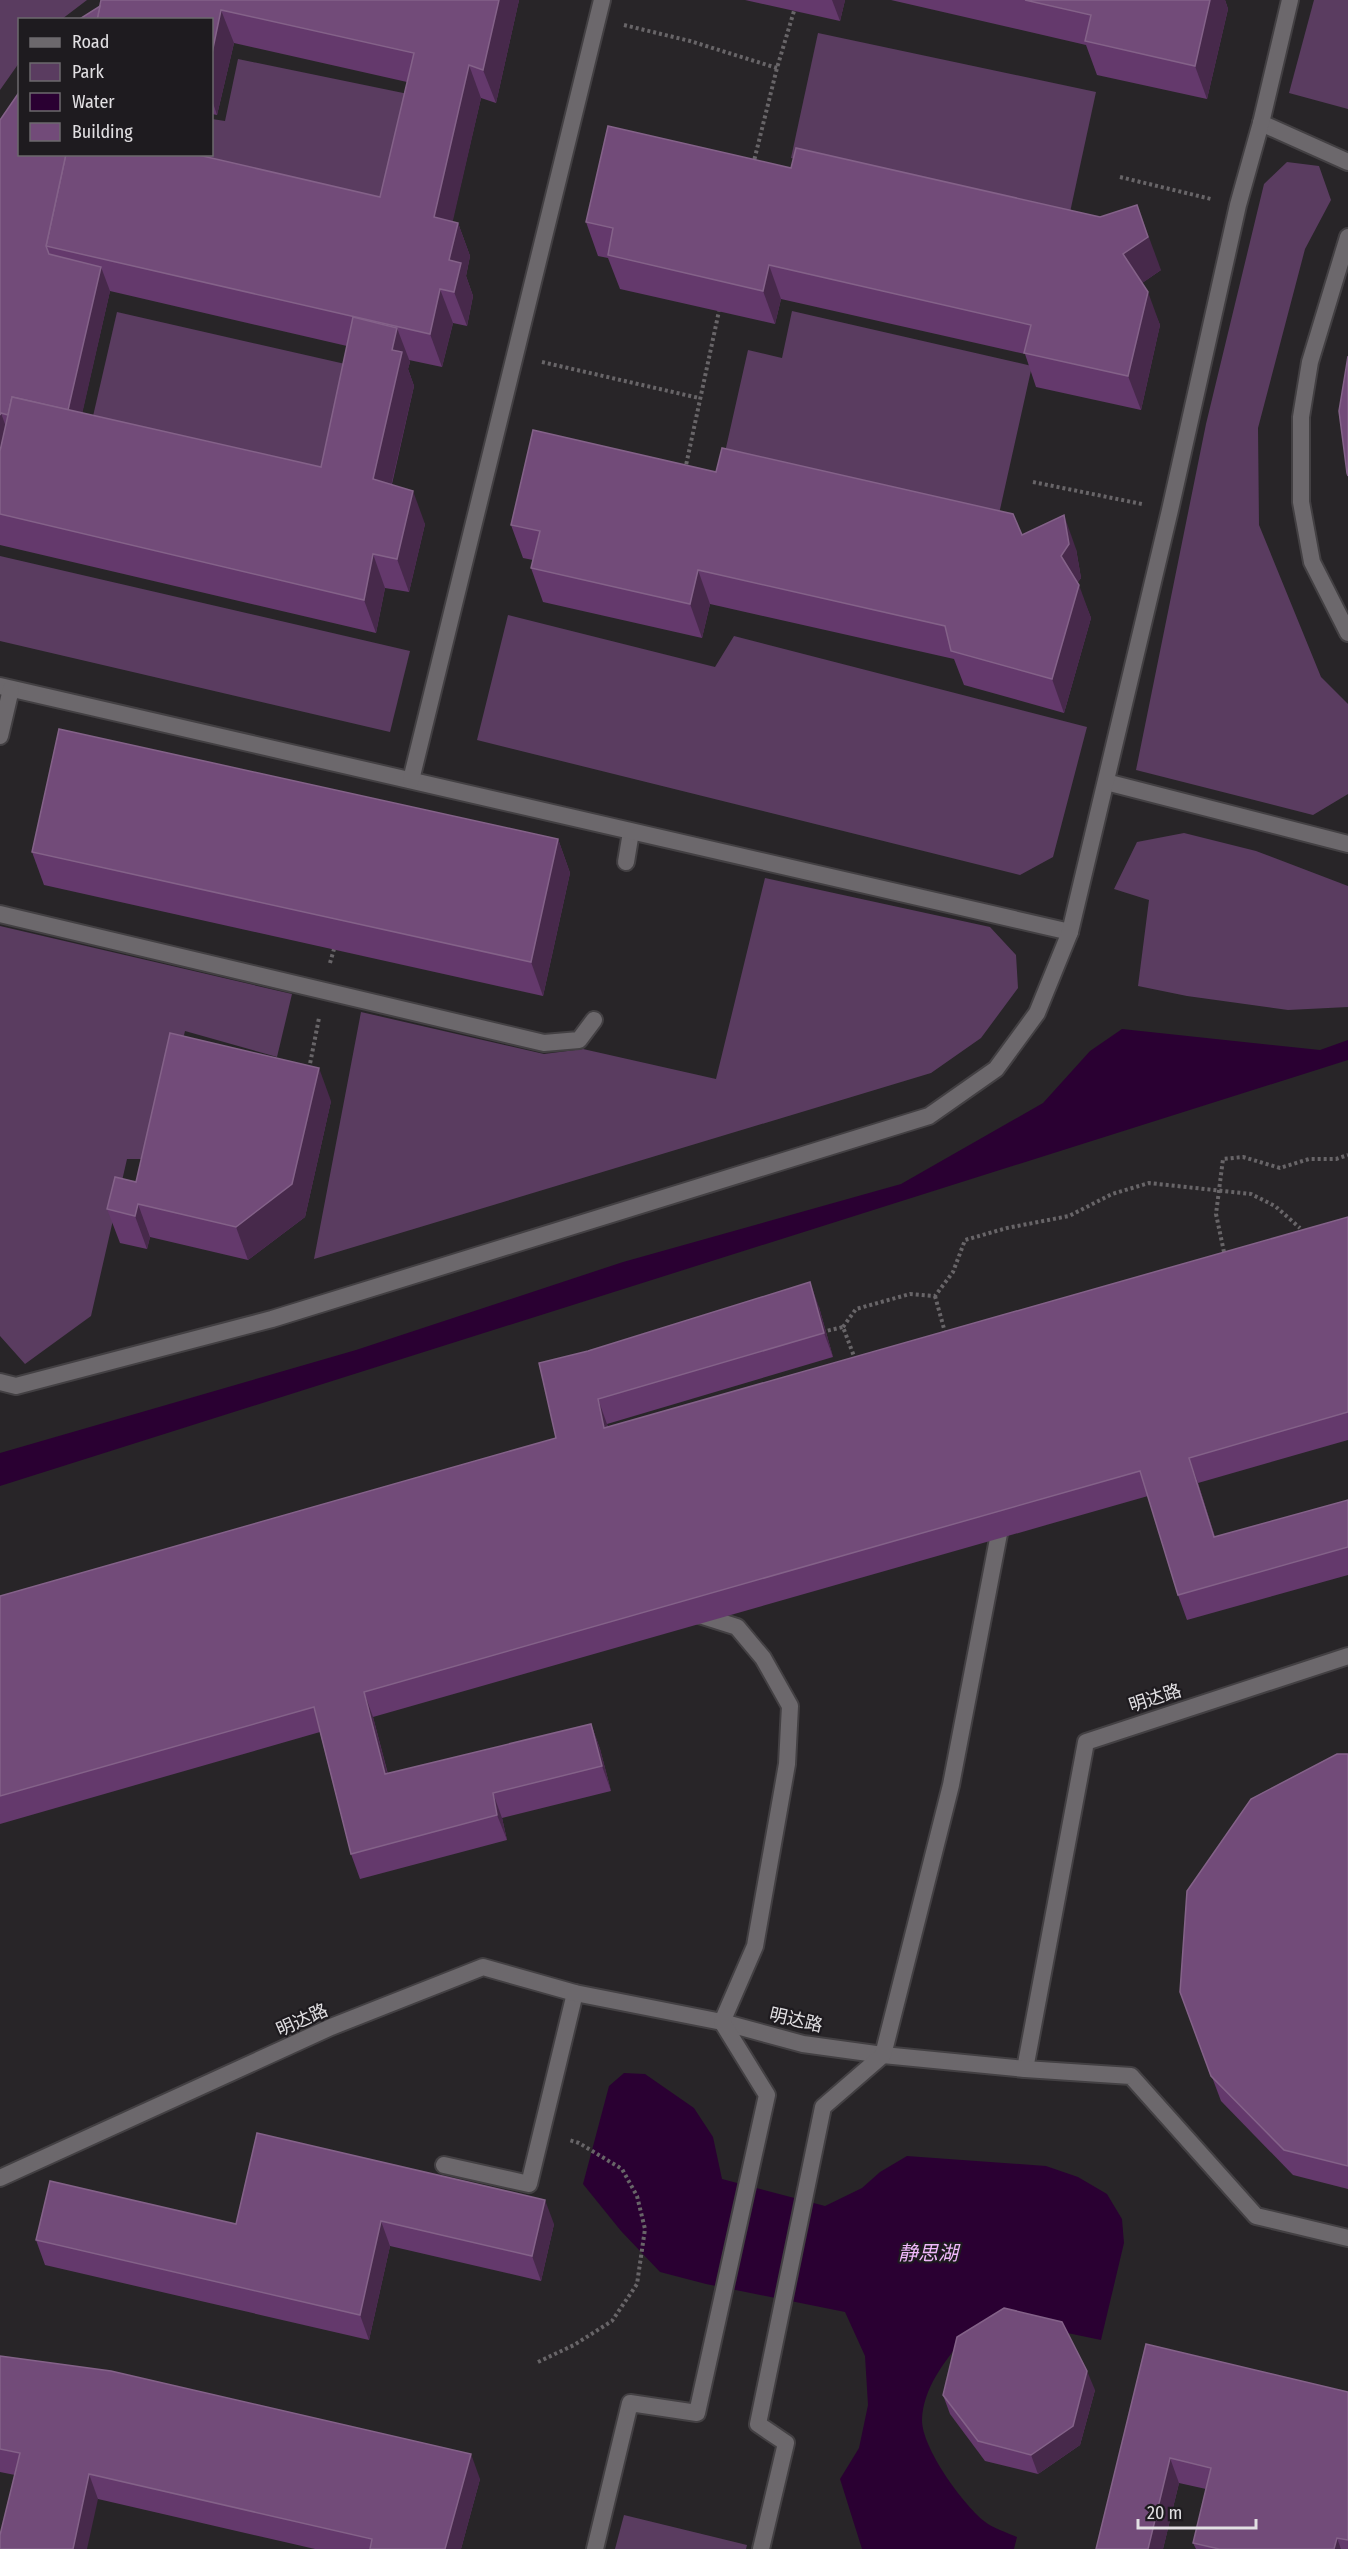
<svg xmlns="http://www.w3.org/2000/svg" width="1348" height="2549" font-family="'Fira Sans Condensed','Noto Sans SC',sans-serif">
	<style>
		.green { fill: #5a3c60 }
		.water { fill: #2a0032 }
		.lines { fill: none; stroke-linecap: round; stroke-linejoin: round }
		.service-casing { stroke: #434043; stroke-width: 20 }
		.minor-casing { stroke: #434043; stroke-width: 20 }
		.path { stroke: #686568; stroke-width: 4; stroke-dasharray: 3 3; stroke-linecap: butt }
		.service { stroke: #6c686c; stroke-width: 16 }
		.minor { stroke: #6c686c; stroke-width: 16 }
		.wall { fill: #64396c; fill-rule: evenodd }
		.shaded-wall { fill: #47294b }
		.building { fill: #724b79; stroke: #846289; stroke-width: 1.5 }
		.labels { text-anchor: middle; stroke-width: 4.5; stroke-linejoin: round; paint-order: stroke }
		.street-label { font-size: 18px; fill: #e2e0e3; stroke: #1e1b1f }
		.water-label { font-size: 20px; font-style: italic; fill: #efb8fa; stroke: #1e1b1f }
	</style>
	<rect width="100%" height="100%" fill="#282528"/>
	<g class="green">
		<polygon points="0,0 87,0 62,19 20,20 19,63 0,90"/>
		<polygon points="1314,0 1348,0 1348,109 1289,93"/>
		<polygon points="818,33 1096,92 1069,217 791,158"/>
		<polygon points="238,59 413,95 385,221 191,155 212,154 212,119 225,121"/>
		<polygon points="1287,162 1319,166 1331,200 1305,249 1258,428 1259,525 1321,677 1348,704 1348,794 1313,815 1136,770 1206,424 1264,184"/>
		<polygon points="792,311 1032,366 997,523 723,461 748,350 782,358"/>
		<polygon points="117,312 354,366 325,491 88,438"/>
		<polygon points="0,556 410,651 390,732 0,641"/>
		<polygon points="508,615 715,667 734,636 1087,727 1053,857 1020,875 477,740"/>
		<polygon points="1184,833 1256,851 1348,886 1348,1007 1288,1010 1187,996 1138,986 1149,900 1114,889 1137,842"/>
		<polygon points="765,878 990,927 1016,955 1018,988 981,1038 931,1073 314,1259 361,1012 544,1054 583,1049 716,1079"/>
		<polygon points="0,926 292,994 277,1057 185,1031 154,1159 127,1159 91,1316 25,1364 0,1336"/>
		<polygon points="624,2515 747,2545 746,2549 615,2549"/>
	</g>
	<g class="water">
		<polygon points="1122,1029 1320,1050 1348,1040 1348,1060 0,1486 0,1453 356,1350 623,1262 901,1184 1043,1103 1090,1051"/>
		<path d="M624 2073 645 2074 694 2108 713 2137 722 2179 825 2206 862 2188 880 2172 907 2156 1046 2166 1078 2177 1107 2194 1122 2219 1124 2243 1101 2340 1048 2329 963 2339C944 2362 923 2389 922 2420 922 2448 962 2503 984 2521 992 2528 1006 2532 1017 2537L1014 2549H862L840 2479 859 2448 868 2405 865 2356 845 2312 706 2284 660 2272 621 2231 583 2184 609 2086Z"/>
	</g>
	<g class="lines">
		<g class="service-casing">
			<g id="service">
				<polyline points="1261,123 1348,162"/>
				<polyline points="1348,237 1310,362 1301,417 1301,502 1312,562 1348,633"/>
				<polyline points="1106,782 1348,844"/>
				<polyline points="626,862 631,832"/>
				<polyline points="0,914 544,1043 579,1040 594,1020"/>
				<polyline points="444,2165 529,2184 575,1993"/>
			</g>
		</g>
		<g class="minor-casing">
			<g id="minor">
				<polyline points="0,686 1070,932"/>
				<polyline points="0,736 11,689"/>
				<polyline points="411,780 602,0"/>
				<polyline points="0,1382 16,1386 272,1319 929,1116 996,1069 1037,1013 1070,932 1170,510 1238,205 1261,123 1290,0"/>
				<polyline points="1025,2069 1086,1742 1348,1656"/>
				<polyline points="0,2178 331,2027 483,1967 575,1993 722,2022 803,2044 883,2055 1025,2069 1131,2076 1256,2216 1348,2238"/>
				<polyline points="595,2549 630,2403 697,2413 767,2095 722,2022 755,1946 787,1764 790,1706 763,1658 737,1627 693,1613"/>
				<polyline points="761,2549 786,2443 758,2424 823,2107 883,2055 951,1785 1002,1518"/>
			</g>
		</g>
		<g class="path">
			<polyline points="624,25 690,41 777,68"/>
			<polyline points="753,165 777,68 794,11"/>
			<polyline points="1120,177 1211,199"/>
			<polyline points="542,362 699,398"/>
			<polyline points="685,470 719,311"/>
			<polyline points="1033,482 1142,504"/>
			<polyline points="330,963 334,949"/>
			<polyline points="309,1069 319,1018"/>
			<polyline points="1224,1252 1216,1214 1223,1159 1243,1157 1280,1168 1309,1159 1336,1159 1348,1155"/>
			<polyline points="935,1296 946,1336"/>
			<polyline points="843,1327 856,1309 910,1294 935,1296 953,1272 965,1240 1007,1228 1069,1216 1112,1194 1149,1183 1251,1194 1275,1206 1300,1228"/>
			<polyline points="822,1332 843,1327 855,1359"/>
			<polyline points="538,2362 574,2345 612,2321 637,2284 645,2229 637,2196 622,2169 579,2143 569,2140"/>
		</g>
		<use href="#service" class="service"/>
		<use href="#minor" class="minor"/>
	</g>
	<g class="wall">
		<path d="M101 0H519L496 103 481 98 452 222 458 223 470 256 466 276 473 296 467 326 453 323 442 367 409 360 410 362 408 369 414 386 392 484 425 524 409 592 385 588 376 633 0 545V120L20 154 380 197 407 82 234 43 217 115 212 114V20L100 6ZM110 291 347 346 321 467 82 413Z"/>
		<polygon points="745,0 845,0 840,21"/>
		<polygon points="891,0 1225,0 1228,9 1207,99 1097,75 1086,45"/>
		<polygon points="791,168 1161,270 1142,283 1160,325 1141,410 1036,387 1025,354 781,299 775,324 620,289 608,258 598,256 586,222"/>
		<polygon points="716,472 1022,535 1076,549 1081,578 1077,583 1091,618 1064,713 964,685 954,659 710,604 702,638 543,602 531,568 533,560 523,558 511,525"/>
		<polygon points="558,839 570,873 543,996 44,885 32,852"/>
		<polygon points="331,1101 305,1217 248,1260 150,1237 147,1249 120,1243 107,1209 136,1182"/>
		<polygon points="1348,1217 1348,1440 1198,1483 1215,1537 1348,1500 1348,1575 1187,1620 1178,1595 1148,1496 373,1717 388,1774 591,1724 600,1749 611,1791 502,1818 507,1840 360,1879 351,1854 320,1732 0,1824 0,1596 556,1438 539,1363 819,1307 833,1357 607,1424 608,1427"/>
		<polygon points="1348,1754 1348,2189 1293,2175 1221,2101 1180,1992"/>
		<polygon points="257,2133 554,2224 541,2281 390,2246 369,2340 45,2265 36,2240 236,2224"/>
		<polygon points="1146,2344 1348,2392 1348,2549 1196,2549 1193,2543 1206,2489 1179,2483 1163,2549"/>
		<polygon points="0,2356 480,2479 461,2549 315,2549 98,2499 15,2475 0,2472"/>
		<polygon points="1095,2390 1080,2445 1038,2474 985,2461 950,2414 943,2395"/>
	</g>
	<g class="shaded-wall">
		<polygon points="499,0 519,0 496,103 483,70"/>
		<polygon points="832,0 845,0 840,21"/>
		<polygon points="1210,0 1225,0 1228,9 1207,99 1195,66"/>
		<polygon points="221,10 234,43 217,115 212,100 212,53"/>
		<polygon points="469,65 481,98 446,251 434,217"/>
		<polygon points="1137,205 1161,270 1135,288 1123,254"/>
		<polygon points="458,223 470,256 466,276 473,296 467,326 454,292 449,260"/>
		<polygon points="769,265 781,299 775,324 763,291"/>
		<polygon points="101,267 110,291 76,441 66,416"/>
		<polygon points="440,289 453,323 442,367 430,334"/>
		<polygon points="1148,292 1160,325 1141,410 1128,376"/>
		<polygon points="397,328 410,362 408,369 414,386 385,512 373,479 392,350"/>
		<polygon points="1,413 10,438 0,454 0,415"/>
		<polygon points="413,491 425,524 409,592 397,559"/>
		<polygon points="1064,515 1076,549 1081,578 1073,589 1061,556"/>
		<polygon points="373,554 385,588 376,633 364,600"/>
		<polygon points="698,570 710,604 702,638 690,604"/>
		<polygon points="1079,585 1091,618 1064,713 1052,679"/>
		<polygon points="558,839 570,873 543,996 531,962"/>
		<polygon points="319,1068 331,1101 305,1217 248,1260 236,1227"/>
		<polygon points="138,1204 150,1237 147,1249 135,1216"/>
		<polygon points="810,1282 819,1307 833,1357 824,1333"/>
		<polygon points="598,1399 607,1424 614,1452 604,1428"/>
		<polygon points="1189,1458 1198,1483 1223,1562 1214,1537"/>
		<polygon points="364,1692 373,1717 394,1799 385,1774"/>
		<polygon points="591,1724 600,1749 611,1791 602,1766"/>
		<polygon points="493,1793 502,1818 507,1840 497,1815"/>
		<polygon points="545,2200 554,2224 541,2281 532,2256"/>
		<polygon points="381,2221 390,2246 369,2340 360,2315"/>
		<polygon points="1087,2371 1095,2390 1080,2445 1038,2474 1031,2455"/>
		<polygon points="471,2454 480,2479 461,2549 445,2549"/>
		<polygon points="1170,2458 1179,2483 1163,2549 1148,2549"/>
		<polygon points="89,2474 98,2499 87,2549 73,2549"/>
		<polygon points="1337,2538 1341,2549 1334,2549"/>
	</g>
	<g class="building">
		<polygon points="101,0 499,0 483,70 469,65 434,217 458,223 449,260 461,263 454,292 440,289 430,334 46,246 66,154 194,154 380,197 414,53 221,10 212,53 212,20 97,20"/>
		<polygon points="1025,0 1210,0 1195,66 1085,41 1091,15"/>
		<polygon points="100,6 97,20 78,20"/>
		<polygon points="20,91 20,154 66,154 46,246 49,254 101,267 68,410 12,397 8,415 1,413 0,415 0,120"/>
		<polygon points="608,126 791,168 796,148 1100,217 1137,205 1148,237 1123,254 1148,292 1128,376 1024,353 1031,325 769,265 763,291 608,255 613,228 586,222"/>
		<polygon points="353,317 397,328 392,350 402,352 373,479 413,491 397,559 373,554 364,600 0,514 0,451 12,397 321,467"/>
		<polygon points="1348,356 1348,476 1347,473 1339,411"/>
		<polygon points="533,430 716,472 722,448 1013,514 1022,535 1064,515 1069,544 1061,556 1079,585 1052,679 951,651 945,626 698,570 690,604 531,568 540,531 511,525"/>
		<polygon points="59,729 558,839 531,962 32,852"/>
		<polygon points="170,1033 319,1068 292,1184 236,1227 138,1204 135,1216 107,1209 115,1177 136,1182"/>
		<polygon points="1348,1217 1348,1412 1189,1458 1214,1537 1348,1500 1348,1547 1178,1595 1140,1471 364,1692 385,1774 591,1724 602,1766 493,1793 497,1815 351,1854 314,1707 0,1796 0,1596 556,1438 539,1363 588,1351 810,1282 824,1333 598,1399 604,1428"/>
		<polygon points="1337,1754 1348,1754 1348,2166 1284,2150 1211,2076 1180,1992 1187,1891 1251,1799"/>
		<polygon points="257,2133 545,2200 532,2256 381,2221 360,2315 36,2240 50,2181 236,2224"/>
		<polygon points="1004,2308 1062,2322 1087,2371 1073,2426 1031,2455 978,2441 943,2395 957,2337"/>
		<polygon points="1146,2344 1348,2392 1348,2540 1337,2538 1334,2549 1219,2549 1193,2543 1211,2468 1170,2458 1148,2549 1096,2549"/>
		<polygon points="0,2356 111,2371 471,2454 445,2549 370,2549 372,2539 89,2474 73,2549 0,2549 0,2535 20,2453 0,2449"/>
	</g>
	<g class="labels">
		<g class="street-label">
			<text transform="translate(1155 1698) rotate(-18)" y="6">明达路</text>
			<text transform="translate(302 2020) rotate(-24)" y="6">明达路</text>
			<text transform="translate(796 2020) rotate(13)" y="6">明达路</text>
		</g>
		<g class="water-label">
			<text x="928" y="2260">静思湖</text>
		</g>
	</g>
	<rect x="18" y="18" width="195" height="138" fill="#1e1b1f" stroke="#6c6a6d" stroke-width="1.5"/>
	<rect x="30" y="38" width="30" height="9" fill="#6c686c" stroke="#6c6a6d" stroke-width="1.5"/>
	<text x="72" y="48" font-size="18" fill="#e2e0e3">Road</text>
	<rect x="30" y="63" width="30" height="18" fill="#5a3c60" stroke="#6c6a6d" stroke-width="1.5"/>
	<text x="72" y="78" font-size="18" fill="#e2e0e3">Park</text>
	<rect x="30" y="93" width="30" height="18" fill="#2a0032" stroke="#6c6a6d" stroke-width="1.5"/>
	<text x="72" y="108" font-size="18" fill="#e2e0e3">Water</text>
	<rect x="30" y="123" width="30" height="18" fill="#724b79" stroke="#6c6a6d" stroke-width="1.5"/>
	<text x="72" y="138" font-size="18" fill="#e2e0e3">Building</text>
	<path d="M1138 2519v9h118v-9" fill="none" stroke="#e2e0e3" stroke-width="3"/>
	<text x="1147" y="2519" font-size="18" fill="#e2e0e3" stroke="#1e1b1f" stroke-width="4.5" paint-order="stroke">20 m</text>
</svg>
